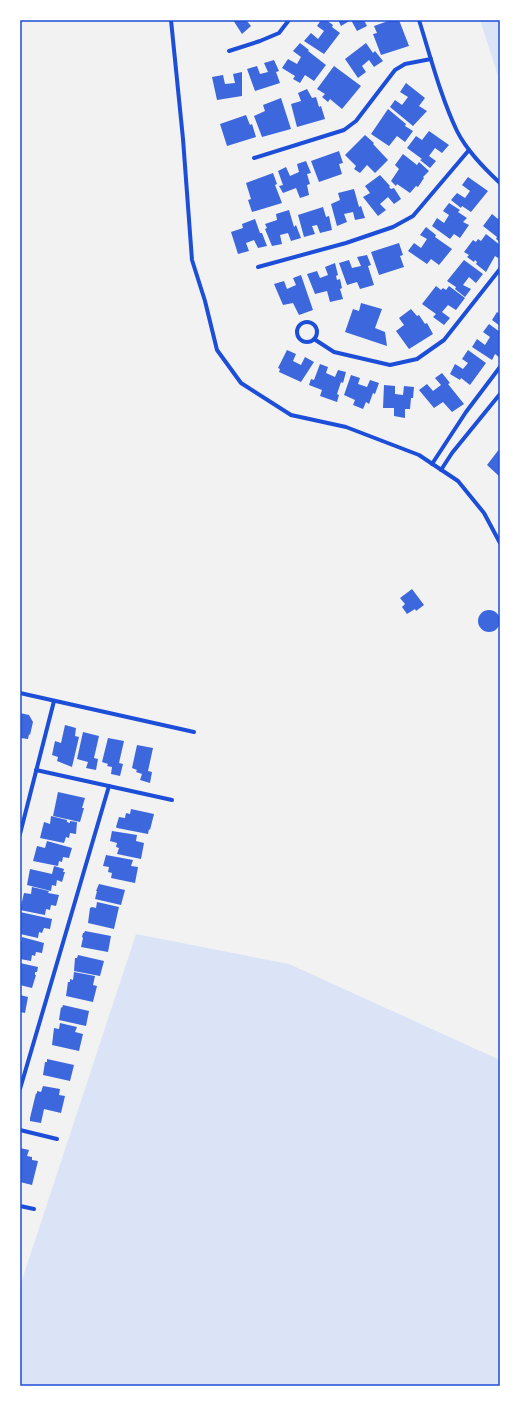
<svg xmlns="http://www.w3.org/2000/svg" width="520" height="1406" font-family="Figtree,sans-serif">
	<style>
		.green { fill: #dbe4f7 }
		.building { fill: #3d67dc }
		.lines { fill: none; stroke-linecap: round; stroke-linejoin: round }
		.minor { stroke: #1d4ed8; stroke-width: 4 }
		.neatline { fill: none; stroke: #1d4ed8; stroke-width: 1.5 }
	</style>
	<rect width="100%" height="100%" fill="#f2f2f2"/>
	<g class="green">
		<polygon points="480,20 500,20 500,82"/>
		<polygon points="136,934 289,964 500,1060 500,1386 20,1386 20,1286"/>
	</g>
	<g class="building">
		<polygon points="233,20 246,20 251,26 242,34"/>
		<polygon points="321,20 326,20 333,25 332,27 340,33 324,54 304,41 311,33 318,39 324,31 317,26"/>
		<polygon points="338,20 364,20 367,26 357,31 351,20 341,26"/>
		<polygon points="391,20 399,20 409,46 381,55 373,34 377,33 374,26"/>
		<polygon points="300,43 309,50 308,51 326,65 314,81 305,75 300,83 293,79 295,76 282,68 288,59 297,64 301,57 293,51"/>
		<polygon points="366,43 373,53 375,51 383,61 374,67 369,60 362,66 366,72 358,78 345,59"/>
		<polygon points="274,60 279,71 276,72 280,83 255,91 247,69 257,66 260,74 268,72 264,63"/>
		<polygon points="334,66 361,86 342,109 330,99 328,102 322,97 325,94 317,89"/>
		<polygon points="242,72 242,96 217,100 212,77 223,75 225,84 235,83 233,74"/>
		<polygon points="406,83 425,98 419,106 427,111 413,126 390,107 395,100 402,105 408,97 400,92"/>
		<polygon points="307,89 312,98 316,97 319,107 321,106 325,119 297,127 291,104 301,101 298,93"/>
		<polygon points="281,98 291,129 262,137 254,116 265,111 263,105"/>
		<polygon points="388,109 406,124 405,126 413,131 405,142 397,136 389,146 371,134"/>
		<polygon points="246,115 250,125 252,124 256,137 227,146 220,124"/>
		<polygon points="429,131 449,145 442,153 435,148 429,156 436,161 430,168 420,160 422,159 407,148 416,136 422,140"/>
		<polygon points="365,135 374,143 373,144 388,160 375,173 367,165 360,173 354,169 356,166 345,155"/>
		<polygon points="339,151 343,163 339,164 342,174 319,182 311,161"/>
		<polygon points="403,154 417,165 419,162 429,171 423,177 424,178 418,187 416,186 410,193 397,184 396,186 391,181 399,169 395,165"/>
		<polygon points="306,161 311,173 307,174 310,184 307,185 309,195 300,198 296,188 283,193 279,186 283,185 278,171 286,167 290,176 299,172 297,164"/>
		<polygon points="273,173 277,184 275,185 282,203 252,212 248,200 251,199 246,183"/>
		<polygon points="380,175 390,186 389,187 391,189 394,188 401,199 394,204 388,197 380,204 386,210 378,216 363,197 370,193 365,186"/>
		<polygon points="468,177 488,191 471,212 462,206 461,208 451,200 457,193 465,198 470,191 462,185"/>
		<polygon points="354,189 359,207 361,206 365,218 355,220 353,212 344,214 347,222 337,226 331,204 340,200 338,193"/>
		<polygon points="449,203 460,210 458,212 467,218 463,222 469,225 460,238 454,234 450,239 432,226 437,218 444,223 449,215 443,211"/>
		<polygon points="323,207 326,217 329,216 332,230 320,233 317,225 312,226 315,234 304,237 298,215"/>
		<polygon points="289,210 294,227 296,225 301,238 291,241 288,233 280,235 282,244 272,246 265,229 267,228 265,224 277,220 276,214"/>
		<polygon points="492,214 498,219 500,216 500,242 496,239 497,237 483,226"/>
		<polygon points="255,219 260,233 262,233 267,246 258,248 254,240 246,243 249,251 238,254 231,232 243,228 242,224"/>
		<polygon points="426,227 436,235 435,237 452,249 439,265 431,259 427,264 408,251 414,243 421,248 427,239 420,235"/>
		<polygon points="486,234 500,245 500,255 498,258 495,256 486,272 476,264 477,262 475,260 474,262 467,257 469,255 464,252 473,240 476,242 478,239 481,241"/>
		<polygon points="399,243 403,255 400,256 404,267 379,275 371,252"/>
		<polygon points="367,255 371,265 368,266 374,285 360,289 357,282 347,285 339,263 349,260 352,268 361,266 357,257"/>
		<polygon points="464,260 483,274 476,283 469,277 463,285 471,289 465,297 455,289 456,287 447,281"/>
		<polygon points="335,263 338,275 336,276 337,280 340,279 342,288 340,289 343,299 330,302 327,291 315,294 307,274 317,271 320,278 328,275 325,267"/>
		<polygon points="301,275 313,310 299,315 293,303 283,305 274,284 284,281 287,289 296,285 293,278"/>
		<polygon points="436,286 441,290 443,288 446,290 449,286 465,298 456,310 448,305 442,312 450,318 444,325 433,317 436,314 422,304"/>
		<polygon points="361,303 382,309 375,328 385,332 387,346 345,332 353,309 359,311"/>
		<polygon points="411,309 417,316 419,315 425,324 427,323 433,334 409,349 396,331 404,325 399,318"/>
		<polygon points="497,312 500,314 500,326 492,320"/>
		<polygon points="489,324 500,332 500,358 495,354 492,360 472,347 477,339 485,345 490,337 483,332"/>
		<polygon points="287,350 296,354 293,361 301,365 305,357 314,362 301,382 279,372 280,369 278,368"/>
		<polygon points="468,350 486,363 470,385 461,378 460,380 450,374 455,364 463,369 468,363 462,359"/>
		<polygon points="320,364 328,367 326,373 335,377 338,370 346,372 343,383 341,382 337,394 339,395 337,402 320,396 322,390 309,385 311,379 314,380"/>
		<polygon points="442,373 450,383 448,384 464,404 452,412 443,402 434,408 419,390 427,384 433,391 441,385 435,378"/>
		<polygon points="351,375 360,378 358,384 367,387 370,380 379,383 375,394 373,393 369,404 366,402 363,409 353,405 355,400 344,395"/>
		<polygon points="384,385 395,386 395,394 403,395 404,386 414,387 413,398 411,398 410,409 405,409 405,418 394,416 394,408 383,408"/>
		<polygon points="500,448 500,477 487,465"/>
		<polygon points="412,589 424,605 416,611 415,609 407,614 402,607 405,604 400,598"/>
		<circle cx="489" cy="621" r="11"/>
		<polygon points="20,713 29,715 33,722 30,735 29,734 28,739 20,738"/>
		<polygon points="65,725 76,728 75,736 79,737 72,767 57,761 58,757 52,755 55,741 61,743"/>
		<polygon points="83,732 99,736 94,758 98,759 96,770 86,768 88,762 77,759"/>
		<polygon points="108,738 124,741 119,763 123,764 120,776 111,774 112,767 107,766 108,764 102,762"/>
		<polygon points="137,745 153,748 148,771 152,772 150,783 140,780 142,774 136,772 137,770 132,768"/>
		<polygon points="58,792 85,798 82,808 84,808 80,822 53,816"/>
		<polygon points="131,809 154,814 150,830 149,829 148,834 117,828 116,827 119,817 125,818 126,813 130,814"/>
		<polygon points="51,816 67,820 67,822 70,823 70,821 77,822 76,834 70,833 69,838 66,837 64,843 40,838 44,822 50,824"/>
		<polygon points="112,831 137,835 136,841 144,843 141,859 117,854 119,848 116,847 117,843 110,841"/>
		<polygon points="47,841 72,848 69,858 63,857 62,862 59,861 58,866 33,861 37,846 45,848"/>
		<polygon points="106,855 133,860 131,866 138,867 135,883 111,878 112,873 108,872 109,867 103,866"/>
		<polygon points="54,866 64,869 63,872 65,872 62,882 57,880 56,886 52,885 51,891 27,885 30,869 52,874"/>
		<polygon points="99,884 125,890 121,905 95,899 97,891 96,891"/>
		<polygon points="32,887 49,891 48,893 59,895 56,906 51,905 50,910 46,909 45,915 20,910 24,893 31,894"/>
		<polygon points="97,902 119,907 114,929 88,923 90,908 92,907 96,908"/>
		<polygon points="20,912 52,919 50,929 44,928 42,933 39,932 38,938 20,934"/>
		<polygon points="85,931 111,936 108,952 81,947 83,938 82,937 83,933 84,933"/>
		<polygon points="22,937 44,943 42,953 36,952 35,956 32,955 31,961 20,959 20,942 21,943"/>
		<polygon points="78,955 104,961 100,976 74,971 75,958 77,958"/>
		<polygon points="20,963 38,967 37,972 35,972 35,975 36,975 32,988 20,985"/>
		<polygon points="74,972 95,976 93,985 97,986 93,1002 66,996 68,982 70,982 70,979 73,980"/>
		<polygon points="20,995 28,997 25,1013 20,1012"/>
		<polygon points="63,1005 89,1011 86,1026 59,1020 61,1007 62,1008"/>
		<polygon points="60,1023 77,1027 75,1032 83,1034 79,1051 52,1045 54,1028 59,1029"/>
		<polygon points="47,1059 74,1065 70,1081 43,1075 45,1062 47,1062"/>
		<polygon points="43,1086 60,1089 59,1095 65,1096 61,1113 44,1109 41,1123 30,1121 30,1118 36,1093 37,1094 37,1091 41,1092"/>
		<polygon points="20,1148 29,1150 27,1156 32,1157 32,1160 38,1161 32,1185 20,1182 21,1160 20,1159"/>
	</g>
	<g class="lines">
		<g class="minor">
			<polyline points="171,20 183,139 192,260 205,301 217,350 241,383 291,415 346,427 419,455 458,481 484,513 500,543"/>
			<path d="M419 20C430 55 441 98 457 131 467 151 484 168 500 183"/>
			<polyline points="229,51 260,41 279,33 289,20"/>
			<polyline points="254,158 344,130 356,121 395,70 405,64 431,59"/>
			<polyline points="258,267 346,243 393,227 413,216 469,150"/>
			<circle cx="307" cy="332" r="10"/>
			<polyline points="314,339 334,352 390,365 417,359 444,340 500,269"/>
			<polyline points="432,464 466,412 500,367"/>
			<polyline points="441,470 452,453 500,394"/>
			<polyline points="20,693 194,732"/>
			<polyline points="36,770 172,800"/>
			<polyline points="20,834 54,701"/>
			<polyline points="20,1089 109,786"/>
			<polyline points="20,1130 57,1139"/>
			<polyline points="20,1206 34,1209"/>
		</g>
	</g>
	<rect width="520" height="1406" fill="none" stroke="#ffffff" stroke-width="42"/>
	<rect x="21" y="21" width="478" height="1364" class="neatline"/>
</svg>
